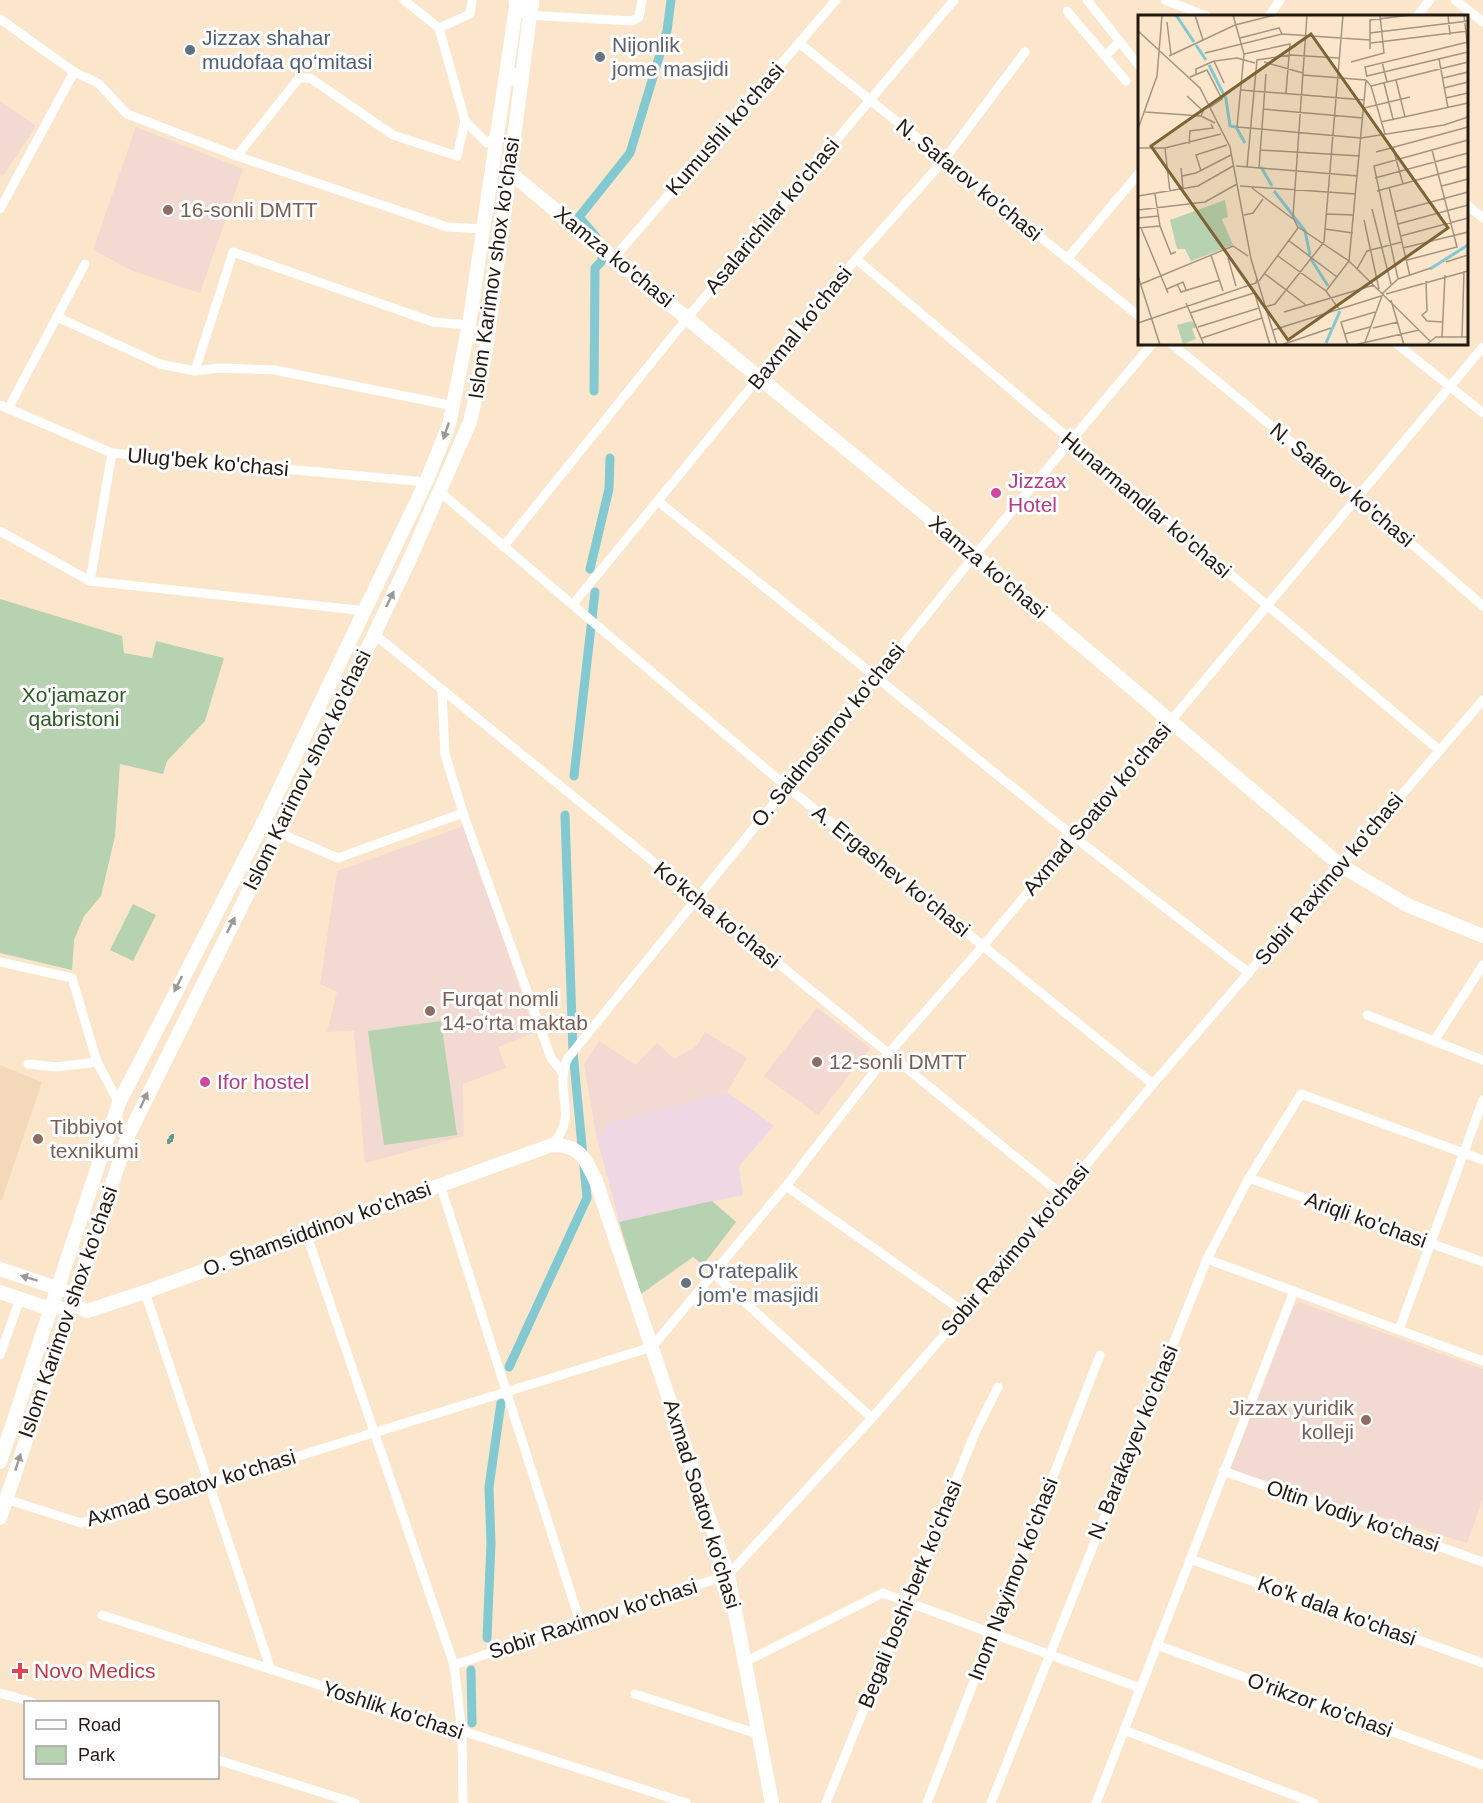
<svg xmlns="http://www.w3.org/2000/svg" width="1483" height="1803" font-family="Helvetica,sans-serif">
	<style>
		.built { fill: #f3d9b9 }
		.industrial { fill: #efd8e4 }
		.education { fill: #f2d9d1 }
		.green { fill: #b6d2b0 }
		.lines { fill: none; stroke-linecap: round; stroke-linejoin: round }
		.stream { stroke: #659498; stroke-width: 2 }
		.canal { stroke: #82c9d2; stroke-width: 9 }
		.street { stroke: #fff; stroke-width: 9 }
		.secondary { stroke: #fff; stroke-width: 14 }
		.primary { stroke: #fff; stroke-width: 15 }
		.oneway { fill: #9c9894 }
		.service-dot { fill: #5c6f8a; stroke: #fff; stroke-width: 2 }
		.worship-dot { fill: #6b7280; stroke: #fff; stroke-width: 2 }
		.education-dot { fill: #8d6e63; stroke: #fff; stroke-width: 2 }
		.hotel-dot { fill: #d1479c; stroke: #fff; stroke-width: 2 }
		.health-dot { fill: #e0444e; stroke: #fff; stroke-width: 2 }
		.labels { text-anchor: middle; stroke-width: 6; stroke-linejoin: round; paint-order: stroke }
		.service-label { font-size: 21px; fill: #4e5e75; stroke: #fff; text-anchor: start }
		.worship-label { font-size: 21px; fill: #5b616d; stroke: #fff; text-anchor: start }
		.street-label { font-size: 21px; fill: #221a11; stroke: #fff }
		.education-label { font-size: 21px; fill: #785e54; stroke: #fff; text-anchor: start }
		.hotel-label { font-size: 21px; fill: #b23c85; stroke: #fff; text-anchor: start }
		.park-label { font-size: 21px; fill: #2a5a20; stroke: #fff }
		.health-label { font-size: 21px; fill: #be3a42; stroke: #fff; text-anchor: start }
		.inset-river { fill: none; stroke: #82c9d2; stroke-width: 3 }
		.inset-road { fill: none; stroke: #a49481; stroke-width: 1.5 }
		.view { fill: #7d6335; fill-opacity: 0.15; stroke: #7d6335; stroke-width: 3 }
		.inset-edge { fill: none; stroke: #221a11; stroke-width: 3 }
	</style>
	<rect width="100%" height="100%" fill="#fbe6cb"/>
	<polygon class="built" points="0,1065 42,1082 2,1200 0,1200"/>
	<polygon class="industrial" points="727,1092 774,1126 739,1166 743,1195 619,1222 596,1134 605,1134 605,1124"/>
	<g class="education">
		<polygon points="0,101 36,126 3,176 0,174"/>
		<polygon points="136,127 243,169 200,293 133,271 93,250"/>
		<polygon points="464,826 535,1032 498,1047 506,1068 463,1084 464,1136 365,1163 354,1031 327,1032 337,992 320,984 337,871"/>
		<polygon points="817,1008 870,1048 818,1115 764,1076"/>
		<polygon points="705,1032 747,1058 727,1092 605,1124 605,1134 596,1134 584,1064 599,1041 636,1065 657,1043 674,1059 697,1046"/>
		<polygon points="1299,1302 1483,1369 1483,1499 1467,1543 1230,1470 1294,1306"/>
	</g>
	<g class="green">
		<polygon points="0,599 122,636 124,653 152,658 156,641 224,658 205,721 167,761 163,774 120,764 115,836 101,896 84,916 74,940 72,970 0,953"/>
		<polygon points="133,904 156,915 133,961 110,950"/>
		<polygon points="441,1021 457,1135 384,1145 368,1031"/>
		<polygon points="712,1201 736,1222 703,1265 693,1257 641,1294 619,1222"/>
	</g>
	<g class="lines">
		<g class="stream">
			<polygon points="172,1135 173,1135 173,1138 170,1137"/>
			<polygon points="170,1137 172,1138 172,1141 169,1140"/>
			<polygon points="168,1140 171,1141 169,1143 168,1143"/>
		</g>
		<g class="canal">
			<polyline points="596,237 579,217 630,153 667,31 671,0"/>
			<polyline points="594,391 595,268 601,262 605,247"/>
			<polyline points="590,569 609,489 610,458"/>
			<polyline points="574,776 595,592"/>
			<polyline points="509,1367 587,1198 573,1052 565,815"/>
			<polyline points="487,1638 491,1543 489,1487 501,1403"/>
			<polyline points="471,1670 472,1723"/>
		</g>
		<g class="street">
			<polyline points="404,0 439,28 465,121 487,143 497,136"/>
			<polyline points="1087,0 1140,67"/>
			<polyline points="1165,0 1206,16"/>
			<polyline points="1455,0 1483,22"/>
			<polyline points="1067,11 1105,56 1119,42"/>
			<polyline points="526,15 632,21 639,17 642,0"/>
			<polyline points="1269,16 1280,0"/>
			<polyline points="1417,16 1430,0"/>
			<polyline points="0,19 74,72 0,209"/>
			<polyline points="439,28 470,14 472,0"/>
			<polyline points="799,43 1140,317"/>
			<polyline points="1105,56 1126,81"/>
			<polyline points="74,72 98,83 127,114 237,156 447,227 483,229"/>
			<polyline points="237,156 299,78 310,78 393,135 457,156 465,121"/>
			<polyline points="1466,204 1483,218"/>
			<polyline points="614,258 836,0"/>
			<polyline points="856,259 1439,750"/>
			<polyline points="1067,259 1140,172"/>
			<polyline points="57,317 160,364 195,371 219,368 275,370 454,406"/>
			<polyline points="1172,344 1358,497 1483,606"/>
			<polyline points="1397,344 1483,413"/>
			<polyline points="195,371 233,252 433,322 469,325"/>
			<polyline points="0,405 112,453 426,482"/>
			<polyline points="8,409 85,264"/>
			<polyline points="440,492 786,786 1153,1084"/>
			<polyline points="659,502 1073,836 1249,973"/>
			<polyline points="0,531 90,581 366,611"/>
			<polyline points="503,547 688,317 954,0"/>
			<polyline points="90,581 112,453"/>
			<polyline points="574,603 856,259 944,160 1025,52"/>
			<polyline points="374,634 1061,1194"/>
			<polyline points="442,692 445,754 463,813 551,1058 562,1072"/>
			<polyline points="279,833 338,858 463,813"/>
			<polyline points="0,962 72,978 97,1062 119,1103"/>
			<polyline points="1367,1015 1483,1060"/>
			<polyline points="1434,1041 1483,965"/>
			<polyline points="28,1064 56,1067 97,1062"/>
			<path d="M552 1145C581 1112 552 1094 568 1058L975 555 1152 344"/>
			<polyline points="1249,1178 1483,1262"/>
			<polyline points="440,1184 580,1622"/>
			<polyline points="786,1186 964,1312"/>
			<polyline points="306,1233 454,1665 462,1733 463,1803"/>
			<polyline points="1207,1259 1483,1361"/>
			<polyline points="715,1275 872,1418"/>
			<polyline points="145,1292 271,1670"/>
			<polyline points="1399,1330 1483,1100"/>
			<polyline points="0,1355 20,1299"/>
			<polyline points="1223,1471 1483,1562"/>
			<polyline points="6,1499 81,1523 652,1347 786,1186 889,1053 983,946 1483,347"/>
			<polyline points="1190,1559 1483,1663"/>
			<polyline points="102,1615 686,1803"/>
			<polyline points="1157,1645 1483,1765"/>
			<polyline points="747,1661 883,1593 1140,1688"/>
			<polyline points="454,1665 728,1575 872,1418 964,1312 1153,1084 1483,700"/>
			<polyline points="0,1693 32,1702"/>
			<polyline points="635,1694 761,1735"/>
			<polyline points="1124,1730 1314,1803"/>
			<polyline points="218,1760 355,1803"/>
			<polyline points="826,1803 975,1433 998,1387"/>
			<polyline points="927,1803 1100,1355"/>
			<polyline points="991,1803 1207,1259 1249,1178 1301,1094 1483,1160"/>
			<polyline points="1096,1803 1294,1291"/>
		</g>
		<g class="secondary">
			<polyline points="509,172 975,555 1340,865 1407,905 1483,936"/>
			<polyline points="0,1269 63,1290"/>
			<polyline points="0,1292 50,1309 58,1307"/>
			<path d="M81 1308 87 1311 145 1292 552 1145C581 1145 584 1158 596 1181L728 1575 772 1803"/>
			<polyline points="0,1462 119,1103 266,817 426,482 449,425 469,325 517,0"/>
			<polyline points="0,1518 128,1136 335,717 408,563 470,422 486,350 532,0"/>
		</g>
		<g class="primary">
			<polyline points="516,2 522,9 528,9 532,5"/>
			<polyline points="506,81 514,76 521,83"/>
		</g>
	</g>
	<defs><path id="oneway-solid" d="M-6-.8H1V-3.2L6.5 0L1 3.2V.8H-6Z" transform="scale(1.5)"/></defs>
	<g class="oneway">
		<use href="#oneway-solid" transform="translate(446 431) rotate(109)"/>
		<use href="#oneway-solid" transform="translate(390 599) rotate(-64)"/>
		<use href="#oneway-solid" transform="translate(231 925) rotate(-63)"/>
		<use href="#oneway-solid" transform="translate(178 984) rotate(117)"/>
		<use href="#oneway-solid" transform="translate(144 1100) rotate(-65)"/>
		<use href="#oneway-solid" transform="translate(29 1278) rotate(-163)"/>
		<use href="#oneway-solid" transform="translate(18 1462) rotate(-72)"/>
	</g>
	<circle class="service-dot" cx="190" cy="50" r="6"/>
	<g class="worship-dot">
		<circle cx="600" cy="57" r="6"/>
		<circle cx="686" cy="1283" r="6"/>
	</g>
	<g class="education-dot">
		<circle cx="168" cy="210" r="6"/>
		<circle cx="430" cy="1011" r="6"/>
		<circle cx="817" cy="1062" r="6"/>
		<circle cx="38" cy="1139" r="6"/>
		<circle cx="1366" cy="1420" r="6"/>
	</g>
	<g class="hotel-dot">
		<circle cx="996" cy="493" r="6"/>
		<circle cx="205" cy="1082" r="6"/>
	</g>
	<path class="health-dot" d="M17 1662h6v6h6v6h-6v6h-6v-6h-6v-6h6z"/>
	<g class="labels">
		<g class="service-label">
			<text x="202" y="45">Jizzax shahar<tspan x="202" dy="24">mudofaa qoʻmitasi</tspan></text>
		</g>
		<g class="worship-label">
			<text x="612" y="52">Nijonlik<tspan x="612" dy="24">jome masjidi</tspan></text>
			<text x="698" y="1278">O'ratepalik<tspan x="698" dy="24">jom'e masjidi</tspan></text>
		</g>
		<g class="street-label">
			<text transform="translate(725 129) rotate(-49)" y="7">Kumushli ko'chasi</text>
			<text transform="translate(969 180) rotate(39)" y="7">N. Safarov ko'chasi</text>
			<text transform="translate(772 216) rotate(-50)" y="7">Asalarichilar ko'chasi</text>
			<text transform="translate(614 257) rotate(39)" y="7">Xamza ko'chasi</text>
			<text transform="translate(494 268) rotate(-82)" y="7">Islom Karimov shox ko'chasi</text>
			<text transform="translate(800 328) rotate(-51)" y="7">Baxmal ko'chasi</text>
			<text transform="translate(208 462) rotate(5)" y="7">Ulug'bek ko'chasi</text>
			<text transform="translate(1342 485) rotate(40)" y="7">N. Safarov ko'chasi</text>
			<text transform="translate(1146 505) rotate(40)" y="7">Hunarmandlar ko'chasi</text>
			<text transform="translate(988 567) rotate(40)" y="7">Xamza ko'chasi</text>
			<text transform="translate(828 735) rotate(-51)" y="7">O. Saidnosimov ko'chasi</text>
			<text transform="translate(307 770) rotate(-64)" y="7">Islom Karimov shox ko'chasi</text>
			<text transform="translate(1097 809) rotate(-50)" y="7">Axmad Soatov ko'chasi</text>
			<text transform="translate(891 871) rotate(39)" y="7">A. Ergashev ko'chasi</text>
			<text transform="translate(1329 879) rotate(-50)" y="7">Sobir Raximov ko'chasi</text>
			<text transform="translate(717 915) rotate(39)" y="7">Ko'kcha ko'chasi</text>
			<text transform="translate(1366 1220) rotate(20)" y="7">Ariqli ko'chasi</text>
			<text transform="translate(317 1229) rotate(-20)" y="7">O. Shamsiddinov ko'chasi</text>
			<text transform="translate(1015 1250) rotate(-50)" y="7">Sobir Raximov ko'chasi</text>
			<text transform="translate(68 1312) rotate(-71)" y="7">Islom Karimov shox ko'chasi</text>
			<text transform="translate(1133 1442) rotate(-68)" y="7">N. Barakayev ko'chasi</text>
			<text transform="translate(191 1488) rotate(-17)" y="7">Axmad Soatov ko'chasi</text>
			<text transform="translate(702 1504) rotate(73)" y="7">Axmad Soatov ko'chasi</text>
			<text transform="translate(1353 1516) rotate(19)" y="7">Oltin Vodiy ko'chasi</text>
			<text transform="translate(1013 1579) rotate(-69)" y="7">Inom Nayimov ko'chasi</text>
			<text transform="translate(910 1594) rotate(-68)" y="7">Begali boshi-berk ko'chasi</text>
			<text transform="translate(1337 1611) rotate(20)" y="7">Ko'k dala ko'chasi</text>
			<text transform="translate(593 1619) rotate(-18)" y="7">Sobir Raximov ko'chasi</text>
			<text transform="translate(1320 1705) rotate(20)" y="7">O'rikzor ko'chasi</text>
			<text transform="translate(393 1710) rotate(18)" y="7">Yoshlik ko'chasi</text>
		</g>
		<g class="education-label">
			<text x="180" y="217">16-sonli DMTT</text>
			<text x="442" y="1006">Furqat nomli<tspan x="442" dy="24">14-oʻrta maktab</tspan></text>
			<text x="829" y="1069">12-sonli DMTT</text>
			<text x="50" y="1134">Tibbiyot<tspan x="50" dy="24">texnikumi</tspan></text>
			<text x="1354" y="1415" text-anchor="end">Jizzax yuridik<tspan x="1354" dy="24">kolleji</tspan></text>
		</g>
		<g class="hotel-label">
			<text x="1008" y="488">Jizzax<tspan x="1008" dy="24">Hotel</tspan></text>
			<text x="217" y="1089">Ifor hostel</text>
		</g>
		<g class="park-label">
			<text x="74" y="702">Xo'jamazor<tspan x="74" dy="24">qabristoni</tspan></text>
		</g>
		<g class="health-label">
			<text x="34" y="1678">Novo Medics</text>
		</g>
	</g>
	<g transform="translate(1138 15)">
		<rect width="330" height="330" fill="#fbe6cb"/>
		<path d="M87 185 90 202 84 204 95 230 53 246 47 234H39L32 205ZM54 306 59 312 54 314 58 324 45 329 39 310Z" fill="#b6d2b0"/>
		<path class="inset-river" d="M38 0 56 27M58 30 68 45M71 50 88 84 92 111 98 112 107 128M123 152 134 171M136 176 167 216 172 240M173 244 190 271M292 254 330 230M188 328 202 296"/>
		<path class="inset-road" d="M57 0 65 25M95 0 106 39 99 112M310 0 312 20M326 0 330 36M29 7 33 40M0 16 62 73 92 132 113 244 139 330M232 18 330 6M102 23 141 13 144 19M233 28 330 16M232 34V5L273 0M67 38 144 19 232 25M106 39 152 29 148 78M31 41 97 10 137 0M301 44 310 93M126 47 165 58M213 47 246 38 242 0M244 47 249 67M58 59V54L76 46M165 60 228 65M229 61 330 37M52 62 69 55 84 84 71 93M229 62 227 52 330 27M305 63 330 57M228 65 233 71 247 119M258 65 267 102M86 68 76 46 99 43 117 48M246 68 255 104M233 71 330 47M306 73 330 67M103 75 227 85M49 81 65 96 63 101M308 83 330 78M226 93 272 82M125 94 225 103M7 97 63 101 77 108M243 107 330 88M99 112 223 123 306 110 330 102M0 114 19 61 24 0M51 129 52 116 75 113 73 109M0 133H27L32 177M27 133 83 119M255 133 265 169M122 135 222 141M238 137 330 112M98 151 220 161M109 152 119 45 152 40 201 43M43 153 45 174M121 153 128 59M63 156 58 140 89 130M44 161 58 158 93 140M237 163 330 138M102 171 218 179M304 171 330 164M251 172 272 261M114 173 155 204M239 176 330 151M17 179 22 211 33 239 38 237M0 181 60 171 95 151M234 194 253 269M0 195 67 187 99 169M256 197 330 177M188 199 216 200M106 200 115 198 125 184M0 203 21 201M226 205 241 274M260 209 330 190M160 212 211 246 292 326M0 213 22 211M3 213 30 278M160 213 155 202 169 0M187 214 215 218M263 221 330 203M150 225 199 262M265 233 330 217M73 240 85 276M140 241 188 276 201 294M90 243 98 271M269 245 319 232 294 135M308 247 330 240M219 254 229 236 264 227M127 259 168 290M0 261 22 330M260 264 236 151 330 125M121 266 160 213M288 266 289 296 284 300 289 306 305 307M3 269 95 231 110 241M39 269 43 277 82 265M29 274 45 267 48 275M116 276 132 330M188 276 211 246 228 65M248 279 330 256M253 285 266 330M48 288 66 330M127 292 137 289 186 227 205 0M146 297 236 270M52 298 116 278M0 308 118 268 119 264M60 312 121 293M235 313 260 307M135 315 243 281M207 319 232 312M304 322 307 260M324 322 326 256M64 323 124 303M143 330 193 313M210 330 203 307 237 297M216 330 281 315M226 330 245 278 260 264 293 253M288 330 298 322H330"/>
		<path class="view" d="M173 19 310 213 150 325 13 131Z"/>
		<rect width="330" height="330" class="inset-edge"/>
	</g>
	<rect x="24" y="1701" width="195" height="78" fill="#ffffff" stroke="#a7a3a0" stroke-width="1.5"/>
	<rect x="36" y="1720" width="30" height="9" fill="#ffffff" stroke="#a7a3a0" stroke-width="1.5"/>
	<text x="78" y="1731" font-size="18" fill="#221a11">Road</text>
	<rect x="36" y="1746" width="30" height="18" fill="#b6d2b0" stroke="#a7a3a0" stroke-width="1.5"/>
	<text x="78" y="1761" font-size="18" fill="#221a11">Park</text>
</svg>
